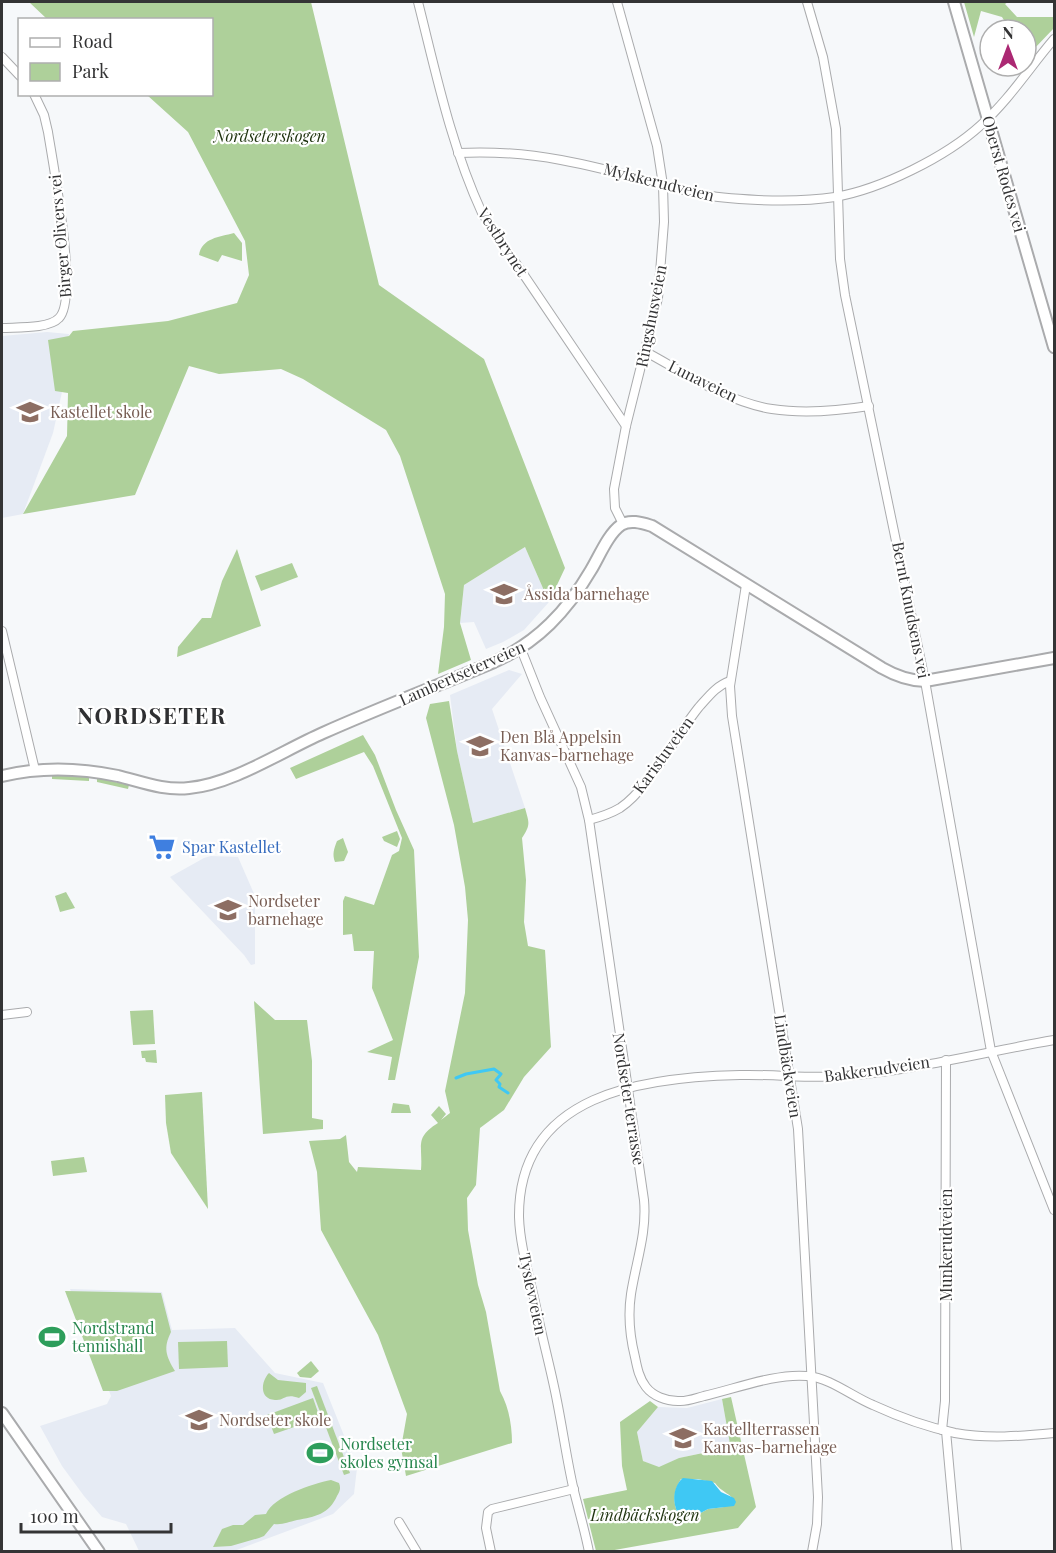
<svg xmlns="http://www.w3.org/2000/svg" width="1056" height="1553" font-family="'Playfair Display',serif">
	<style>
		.built { fill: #e6ebf4 }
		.green { fill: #aed09a; fill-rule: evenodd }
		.water { fill: #3fc8f4 }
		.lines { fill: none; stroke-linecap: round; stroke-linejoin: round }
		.stream { stroke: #3fc8f4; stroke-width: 3 }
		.street-casing { stroke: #aaabad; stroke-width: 10 }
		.secondary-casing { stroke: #aaabad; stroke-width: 14 }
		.street { stroke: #fff; stroke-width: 8 }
		.secondary { stroke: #fff; stroke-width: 10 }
		.labels { text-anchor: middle; stroke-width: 4.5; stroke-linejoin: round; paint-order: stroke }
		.park-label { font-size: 16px; font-style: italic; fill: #1e320e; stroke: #fff }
		.street-label { font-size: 16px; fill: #343435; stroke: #fff }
		.education-label { font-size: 16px; fill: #785e54; stroke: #fff; text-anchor: start }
		.shop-label { font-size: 16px; fill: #366cbe; stroke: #fff; text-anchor: start }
		.leisure-label { font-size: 16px; fill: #27864d; stroke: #fff; text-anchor: start }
		.district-label { font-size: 22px; font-weight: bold; letter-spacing: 1.5px; fill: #2f3032; stroke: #fff }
	</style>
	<rect width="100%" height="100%" fill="#f6f8fa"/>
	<g class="built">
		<polygon points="47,332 69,334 62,392 53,433 23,514 2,518 2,336"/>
		<polygon points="525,547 549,602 524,630 503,642 486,649 474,622 460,623 464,585"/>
		<polygon points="509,670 522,674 492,709 525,808 473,823 457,751 450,695"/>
		<polygon points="211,856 238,857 255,896 255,964 251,965 244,955 170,877 204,858"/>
		<polygon points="70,1289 162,1292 172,1330 235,1328 275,1373 323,1383 357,1468 354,1494 333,1514 234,1551 139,1551 126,1524 102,1517 84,1496 62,1466 40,1426 107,1404 111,1396"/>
		<polygon points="722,1399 730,1444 727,1448 679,1458 659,1468 643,1461 637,1432 658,1407 687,1408"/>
	</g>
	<g class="green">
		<polygon points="29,2 311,2 379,285 484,359 565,568 549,602 525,547 464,585 460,623 471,660 438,674 444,627 445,594 400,456 386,430 303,379 281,369 219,374 189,366 135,495 23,514 67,436 68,393 55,391 48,340 69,336 73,331 168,321 237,303 249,275 245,241 188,132 147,95 212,94 212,20 47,19"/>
		<polygon points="964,2 1008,2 1005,4 1017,17 1054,17 1054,28 1034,49 1026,43 1026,30 1010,30 1002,17 981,11 974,37"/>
		<path d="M234 233 242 243V261L222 255 218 262 199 255C202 238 219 237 234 233Z"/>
		<polygon points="237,549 261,626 177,657 178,647 202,618 211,618 222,581"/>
		<polygon points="292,563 298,577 261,591 255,576"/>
		<path d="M449 701 457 751 473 823 525 808C529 823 531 824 522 838L526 880 524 922 528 946 545 950 551 1047 524 1077 504 1110 480 1128 476 1185 467 1198 468 1230 478 1285 486 1312 500 1391C509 1407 512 1426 512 1443L406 1476 401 1448 407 1414 378 1335 321 1230 317 1172 309 1141 340 1139 346 1135 349 1162 357 1172 358 1167 421 1170C423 1145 414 1138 438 1123L431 1115 439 1106 446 1114 441 1120 450 1113 445 1091 465 993 468 920 465 887 454 825 426 718 430 704Z"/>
		<polygon points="363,735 375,755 396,810 414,850 419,957 395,1080 388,1080 392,1057 367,1052 393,1040 372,988 374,951 354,951 352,934 343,935 343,901 345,896 374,905 392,855 399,851 402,838 373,766 364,752 296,779 290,768"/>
		<polygon points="52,775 89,777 89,781 52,779"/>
		<polygon points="97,778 129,785 128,789 97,782"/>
		<polygon points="397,831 400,839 397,847 384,841 382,837"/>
		<path d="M343 838 348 852 344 861 335 862C332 854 334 849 337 841Z"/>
		<polygon points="66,892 75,908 60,912 55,896"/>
		<polygon points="254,1001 275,1020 307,1020 312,1061 312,1118 323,1120 323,1129 263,1134"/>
		<polygon points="153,1010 155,1044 133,1045 130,1011"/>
		<polygon points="156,1050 157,1063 146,1062 145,1058 142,1058 141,1051"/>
		<polygon points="202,1092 208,1209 171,1153 166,1123 165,1095"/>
		<polygon points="393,1103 409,1105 411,1113 391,1113"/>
		<polygon points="84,1157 87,1172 53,1176 51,1161"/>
		<path d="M65 1291 161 1293 171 1332C163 1348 166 1356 175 1371L117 1391H103Z"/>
		<polygon points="227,1341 228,1367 179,1369 178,1342"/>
		<polygon points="311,1361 319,1371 311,1378 300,1377 297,1373"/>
		<path d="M269 1373 278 1380 306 1383V1392L299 1398C284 1393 285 1401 275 1400 259 1399 261 1381 269 1373Z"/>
		<polygon points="317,1386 350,1473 344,1475 311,1388"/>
		<path d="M731 1397 756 1507 738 1528 609 1551H596L583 1499 627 1490 622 1466 620 1422 650 1401 658 1407 637 1432 643 1461 659 1467 679 1458 727 1448 730 1444 722 1399ZM681 1479H698L715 1483C721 1492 732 1494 735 1502L724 1507 708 1509 697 1515 678 1513C672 1502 674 1489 681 1479Z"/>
		<polygon points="313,1398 320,1418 274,1434 267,1415"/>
		<path d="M331 1480 339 1483C341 1488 340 1491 337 1496 329 1514 315 1517 297 1520 288 1522 283 1525 274 1524L264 1536 259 1538 231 1546 213 1547 222 1529 233 1525H243L255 1515 266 1514C274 1496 312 1484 331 1480Z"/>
	</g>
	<path class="water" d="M683 1478 712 1481 721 1492 734 1498 736 1502 734 1506 708 1509 697 1515 678 1513C672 1502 673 1486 683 1478Z"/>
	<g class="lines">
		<polyline class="stream" points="456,1078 466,1074 494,1069 501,1074 496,1080 500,1084 499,1087 508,1093"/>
		<g class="street-casing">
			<g id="street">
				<path d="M418 2C436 73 451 146 482 213L626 426"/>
				<polyline points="617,2 657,146 663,185 664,222 658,298 626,426 614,489 615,508 623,524"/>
				<polyline points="807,2 823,57 836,129 840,259 845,295 925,681 991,1051 1054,1210"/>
				<polyline points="2,57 20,76"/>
				<path d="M458 153C545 148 617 173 699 194 718 198 738 199 758 200 783 201 809 201 835 197 881 189 946 157 981 125 1009 100 1030 67 1054 39"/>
				<path d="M2 328C16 327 49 329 59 318 79 299 53 164 48 132L44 115 34 94"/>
				<path d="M646 352C685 373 727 402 772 409 804 414 837 411 869 406"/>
				<polyline points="746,585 730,686 732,716 798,1129 818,1497 817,1524 812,1552"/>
				<polyline points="2,631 35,770"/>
				<path d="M521 649 540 697 581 787 589 820 644 1200C647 1233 636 1262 631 1294 628 1314 630 1337 635 1357 637 1367 639 1378 646 1387 653 1396 666 1401 678 1401 687 1402 696 1398 704 1396 735 1389 776 1373 807 1376 831 1378 851 1396 873 1405 899 1417 927 1427 955 1433 987 1439 1022 1436 1054 1433"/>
				<path d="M589 820C600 817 610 814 620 808 648 790 676 735 699 707 709 696 716 686 730 681"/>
				<polyline points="2,1015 27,1012"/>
				<polyline points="942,1430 945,1401 946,1060"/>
				<polyline points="946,1431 957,1552"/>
				<polyline points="399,1522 417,1552"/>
				<polyline points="491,1552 486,1528 488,1512 492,1509 574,1489"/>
				<path d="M589 1552C585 1531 579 1511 574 1491 567 1461 563 1431 557 1401 551 1369 542 1338 536 1307 530 1278 520 1247 519 1217 518 1093 644 1077 740 1075 776 1074 810 1079 846 1076 916 1070 985 1052 1054 1040"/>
			</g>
		</g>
		<g class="secondary-casing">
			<g id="secondary">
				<polyline points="954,2 1054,347"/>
				<path d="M2 776C39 767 80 768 118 776 142 782 165 791 189 788 233 784 282 751 323 733 379 708 437 686 494 662 538 642 567 611 591 570 599 557 608 534 621 525 630 519 642 523 652 526L882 668C896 676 909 681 925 681L1054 658"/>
				<polyline points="2,1413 99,1552"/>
			</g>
		</g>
		<use href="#street" class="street"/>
		<use href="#secondary" class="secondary"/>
	</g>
	<defs>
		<g id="school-bare" transform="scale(2.07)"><path d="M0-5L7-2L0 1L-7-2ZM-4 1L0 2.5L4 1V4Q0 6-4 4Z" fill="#8d6e63" stroke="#fff" stroke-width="2.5" paint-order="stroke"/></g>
		<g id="supermarket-bare" transform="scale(2.07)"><path d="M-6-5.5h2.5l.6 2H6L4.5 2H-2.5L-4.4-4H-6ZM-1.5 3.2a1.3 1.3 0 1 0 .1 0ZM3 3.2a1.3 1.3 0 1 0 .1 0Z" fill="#3f7fe0" stroke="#fff" stroke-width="2.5" paint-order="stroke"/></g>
		<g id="stadium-bare" transform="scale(2.07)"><path d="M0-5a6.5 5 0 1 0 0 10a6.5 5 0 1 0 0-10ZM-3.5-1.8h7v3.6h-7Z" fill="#2e9e5b" stroke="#fff" stroke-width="2.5" paint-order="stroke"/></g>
	</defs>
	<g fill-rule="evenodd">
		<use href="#school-bare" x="30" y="412"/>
		<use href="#school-bare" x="504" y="594"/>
		<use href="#school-bare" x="480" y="746"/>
		<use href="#supermarket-bare" x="162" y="847"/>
		<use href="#school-bare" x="228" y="910"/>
		<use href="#stadium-bare" x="52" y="1337"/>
		<use href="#school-bare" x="199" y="1420"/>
		<use href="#school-bare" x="683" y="1438"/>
		<use href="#stadium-bare" x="320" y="1453"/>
	</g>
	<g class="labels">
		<g class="park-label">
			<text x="270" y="142">Nordseterskogen</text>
			<text x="645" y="1521">Lindbäckskogen</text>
		</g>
		<g class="street-label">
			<text transform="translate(1004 174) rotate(74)" y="6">Oberst Rodes vei</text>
			<text transform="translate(659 182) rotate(14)" y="6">Mylskerudveien</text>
			<text transform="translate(60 236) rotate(-95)" y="6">Birger Olivers vei</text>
			<text transform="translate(503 242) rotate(57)" y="6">Vestbrynet</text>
			<text transform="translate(651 316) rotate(-79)" y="6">Ringshusveien</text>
			<text transform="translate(703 381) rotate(26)" y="6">Lunaveien</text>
			<text transform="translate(911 610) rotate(79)" y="6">Bernt Knudsens vei</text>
			<text transform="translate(462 673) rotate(-24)" y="6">Lambertseterveien</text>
			<text transform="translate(663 755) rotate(-54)" y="6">Karistuveien</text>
			<text transform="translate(788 1066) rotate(81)" y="6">Lindbäckveien</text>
			<text transform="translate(877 1069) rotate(-8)" y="6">Bakkerudveien</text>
			<text transform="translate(629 1099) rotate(81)" y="6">Nordseter terrasse</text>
			<text transform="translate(946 1245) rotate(-90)" y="6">Munkerudveien</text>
			<text transform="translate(533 1294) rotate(78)" y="6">Tyslevveien</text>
		</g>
		<g class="education-label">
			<text x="50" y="418">Kastellet skole</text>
			<text x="524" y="600">Åssida barnehage</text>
			<text x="500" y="743">Den Blå Appelsin<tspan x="500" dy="18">Kanvas-barnehage</tspan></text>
			<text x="248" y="907">Nordseter<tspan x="248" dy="18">barnehage</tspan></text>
			<text x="219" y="1426">Nordseter skole</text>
			<text x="703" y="1435">Kastellterrassen<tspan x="703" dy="18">Kanvas-barnehage</tspan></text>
		</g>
		<g class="shop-label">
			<text x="182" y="853">Spar Kastellet</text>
		</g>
		<g class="leisure-label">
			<text x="72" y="1334">Nordstrand<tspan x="72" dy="18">tennishall</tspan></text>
			<text x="340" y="1450">Nordseter<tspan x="340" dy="18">skoles gymsal</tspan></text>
		</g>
		<g class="district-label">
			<text x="152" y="724">NORDSETER</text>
		</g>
	</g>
	<rect width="1056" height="1553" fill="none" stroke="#343435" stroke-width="6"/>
	<rect x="18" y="18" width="195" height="78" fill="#ffffff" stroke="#aeaeae" stroke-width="1.5"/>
	<rect x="30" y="38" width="30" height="9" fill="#ffffff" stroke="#aeaeae" stroke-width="1.5"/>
	<text x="72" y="48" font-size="18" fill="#343435">Road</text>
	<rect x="30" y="63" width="30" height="18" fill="#aed09a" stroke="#aeaeae" stroke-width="1.5"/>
	<text x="72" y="78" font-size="18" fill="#343435">Park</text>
	<g transform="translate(1008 48)"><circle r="28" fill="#ffffff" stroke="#aeaeae" stroke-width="1.5"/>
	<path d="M0-4.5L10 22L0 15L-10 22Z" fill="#ab2873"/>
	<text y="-9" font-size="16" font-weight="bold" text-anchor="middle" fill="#343435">N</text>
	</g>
	<path d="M21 1523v9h150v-9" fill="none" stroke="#343435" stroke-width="3"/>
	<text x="30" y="1523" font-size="18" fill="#343435" stroke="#ffffff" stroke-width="4.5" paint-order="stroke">100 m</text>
</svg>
